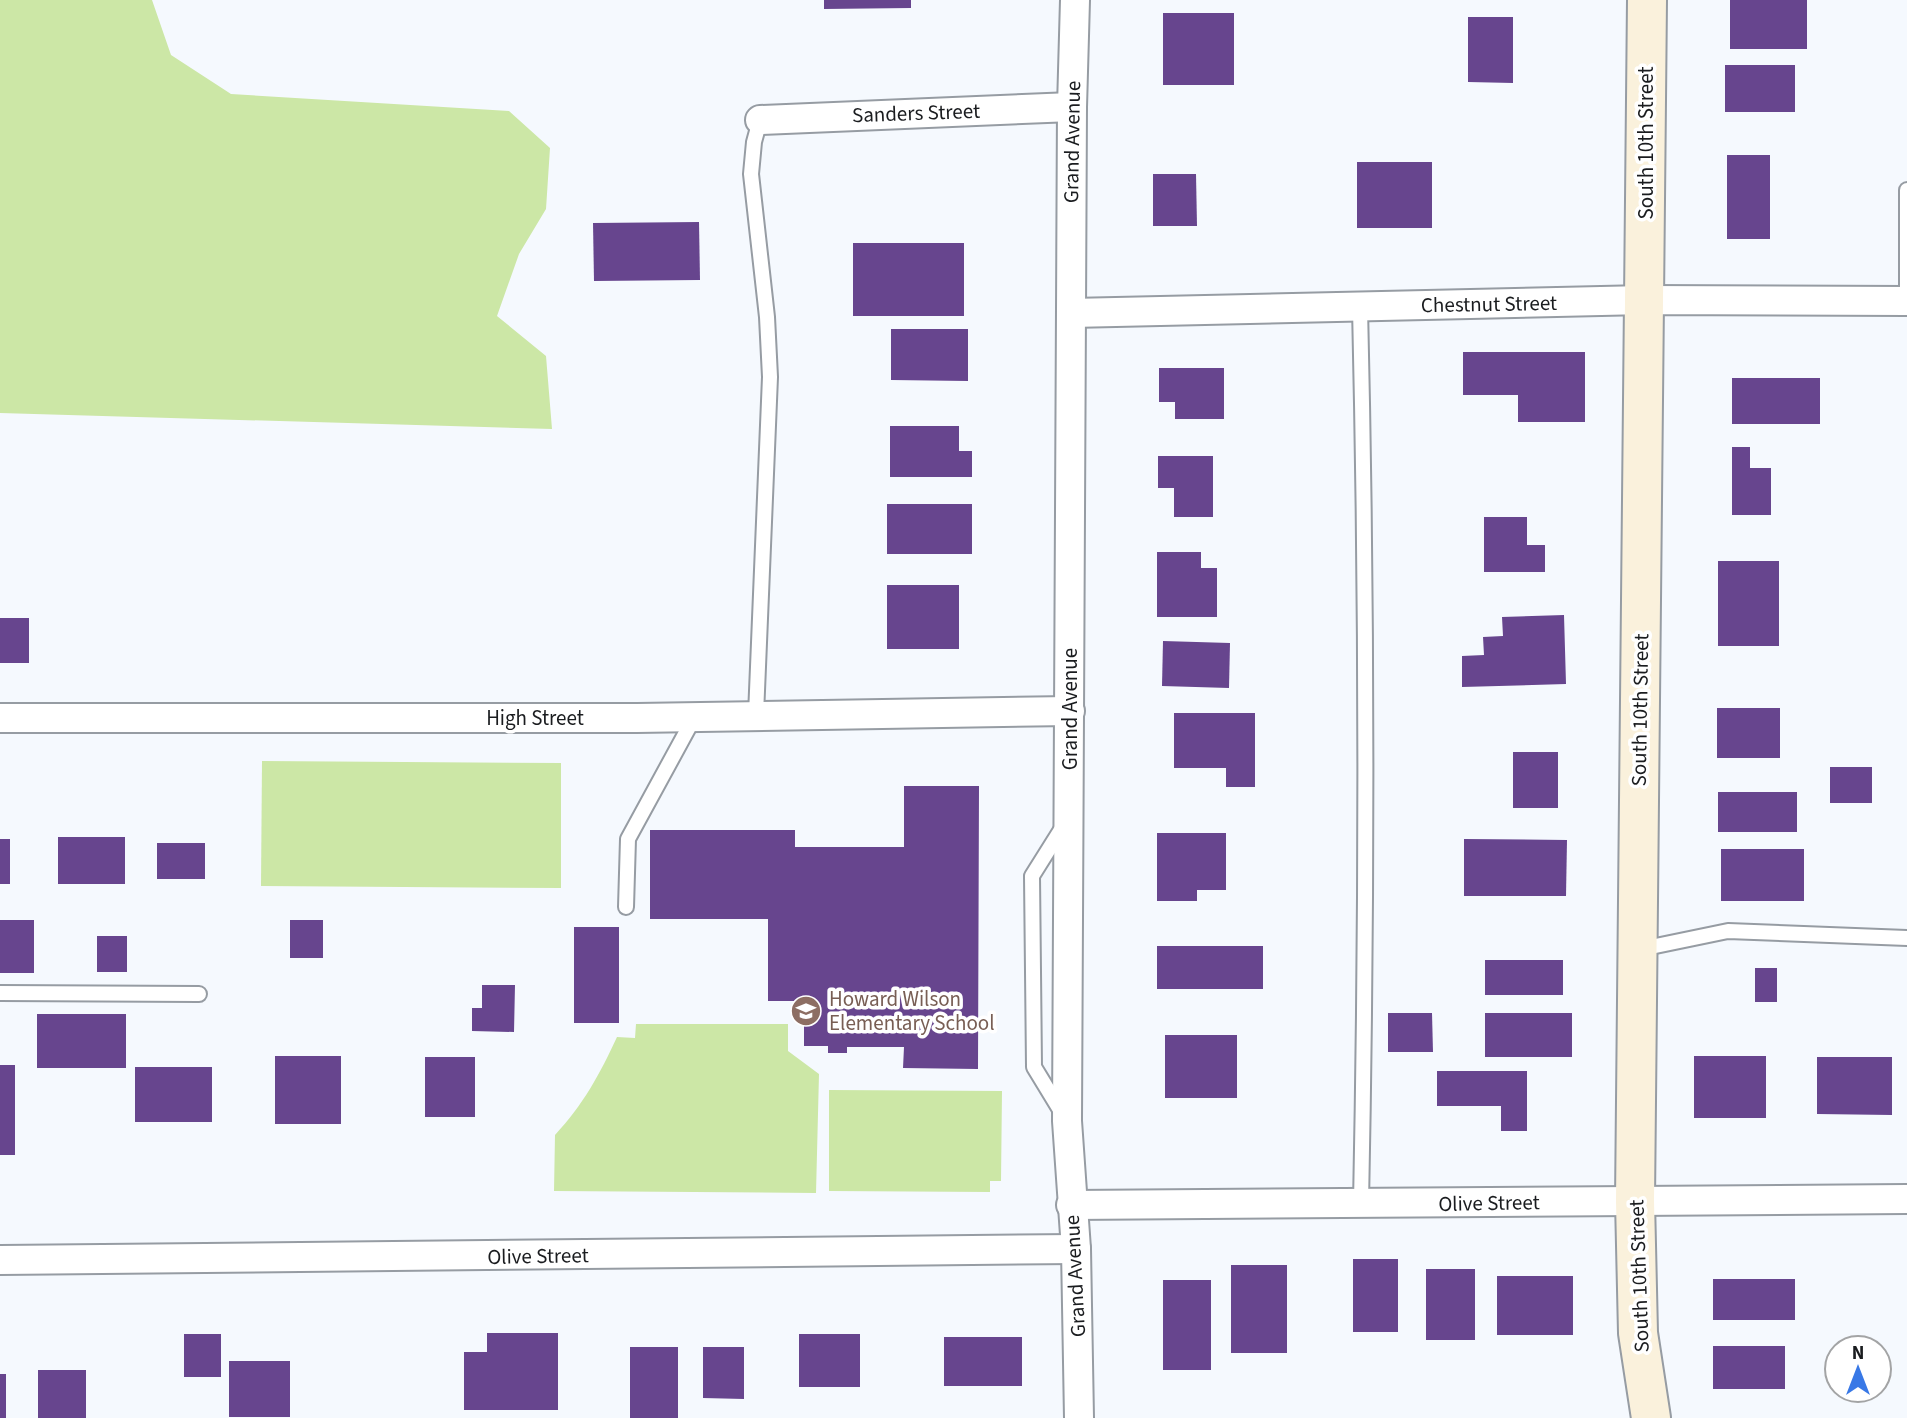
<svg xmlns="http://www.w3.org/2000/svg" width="1907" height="1418" font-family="'Source Sans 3',sans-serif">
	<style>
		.green { fill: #cce7a6 }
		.building { fill: #67458e }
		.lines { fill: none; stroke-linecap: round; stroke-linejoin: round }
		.lane-casing { stroke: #969ca3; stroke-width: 18 }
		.street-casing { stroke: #969ca3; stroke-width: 32 }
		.secondary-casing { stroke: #969ca3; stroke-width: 42 }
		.lane { stroke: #fff; stroke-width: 14 }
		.street { stroke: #fff; stroke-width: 28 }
		.secondary { stroke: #faf1dc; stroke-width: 38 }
		.labels { text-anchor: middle; stroke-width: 7; stroke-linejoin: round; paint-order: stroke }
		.street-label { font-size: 21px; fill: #1a1c1f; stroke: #fff }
		.education-label { font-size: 21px; fill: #785e54; stroke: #fff; text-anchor: start }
	</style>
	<rect width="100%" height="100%" fill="#f5f9fe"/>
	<g class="green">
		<polygon points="0,0 152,0 171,55 231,94 509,111 550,148 546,209 519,254 497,316 546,356 552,429 0,413"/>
		<polygon points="262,761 561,763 561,888 261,886"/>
		<path d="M636 1024H788V1051L819 1074 816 1193 554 1191 555 1135C583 1105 600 1074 617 1037L635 1038Z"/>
		<polygon points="829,1090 1002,1091 1001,1181 990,1181 990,1192 829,1191"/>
	</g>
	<g class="building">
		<polygon points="824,0 911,0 911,8 824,9"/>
		<rect x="1730" y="0" width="77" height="49"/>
		<rect x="1163" y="13" width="71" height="72"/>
		<polygon points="1468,17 1513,17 1513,83 1468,82"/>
		<rect x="1725" y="65" width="70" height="47"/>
		<rect x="1727" y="155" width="43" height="84"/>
		<rect x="1357" y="162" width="75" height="66"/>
		<polygon points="1153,174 1196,174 1197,226 1153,226"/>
		<polygon points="699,222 700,280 594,281 593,223"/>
		<rect x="853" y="243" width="111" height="73"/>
		<polygon points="891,329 968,329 968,381 891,380"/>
		<polygon points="1463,352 1585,352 1585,422 1518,422 1518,395 1463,395"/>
		<polygon points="1159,368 1224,368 1224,419 1175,419 1175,402 1159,402"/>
		<rect x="1732" y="378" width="88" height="46"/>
		<polygon points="890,426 959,426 959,451 972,451 972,477 890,477"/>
		<polygon points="1732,447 1750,447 1750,468 1771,468 1771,515 1732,515"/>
		<polygon points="1158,456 1213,456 1213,517 1174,517 1174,488 1158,488"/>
		<rect x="887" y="504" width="85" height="50"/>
		<polygon points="1484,517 1527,517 1527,545 1545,545 1545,572 1484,572"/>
		<polygon points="1157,552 1201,552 1201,568 1217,568 1217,617 1157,617"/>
		<rect x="1718" y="561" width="61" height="85"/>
		<rect x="887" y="585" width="72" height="64"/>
		<polygon points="1564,615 1566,684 1462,687 1462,656 1484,655 1483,637 1503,636 1502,617"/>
		<rect x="0" y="618" width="29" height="45"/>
		<polygon points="1163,641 1230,643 1229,688 1162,686"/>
		<rect x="1717" y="708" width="63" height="50"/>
		<polygon points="1174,713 1255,713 1255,787 1226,787 1226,768 1174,768"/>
		<rect x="1513" y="752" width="45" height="56"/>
		<rect x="1830" y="767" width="42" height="36"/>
		<polygon points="904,786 979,786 978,1069 903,1068 904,1047 847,1047 847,1053 828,1053 828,1046 804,1046 804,1001 768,1001 768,919 650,919 650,830 795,830 795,847 904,847"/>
		<rect x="1718" y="792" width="79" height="40"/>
		<polygon points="1157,833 1226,833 1226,890 1197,890 1197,901 1157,901"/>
		<rect x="58" y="837" width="67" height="47"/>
		<rect x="0" y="839" width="10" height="45"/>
		<polygon points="1464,839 1567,840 1566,896 1464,896"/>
		<rect x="157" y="843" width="48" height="36"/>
		<rect x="1721" y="849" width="83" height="52"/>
		<rect x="0" y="920" width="34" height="53"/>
		<rect x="290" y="920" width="33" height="38"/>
		<rect x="574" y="927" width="45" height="96"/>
		<rect x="97" y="936" width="30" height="36"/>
		<rect x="1157" y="946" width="106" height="43"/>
		<rect x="1485" y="960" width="78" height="35"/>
		<rect x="1755" y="968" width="22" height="34"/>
		<polygon points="482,985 515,985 514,1032 472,1031 472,1008 482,1008"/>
		<polygon points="1388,1013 1432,1013 1433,1052 1388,1052"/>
		<rect x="1485" y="1013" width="87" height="44"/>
		<rect x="37" y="1014" width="89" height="54"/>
		<rect x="1165" y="1035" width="72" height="63"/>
		<rect x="275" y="1056" width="66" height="68"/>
		<rect x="1694" y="1056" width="72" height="62"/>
		<rect x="425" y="1057" width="50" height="60"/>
		<polygon points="1817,1057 1892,1057 1892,1115 1817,1114"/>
		<rect x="0" y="1065" width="15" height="90"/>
		<rect x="135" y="1067" width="77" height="55"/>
		<polygon points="1437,1071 1527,1071 1527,1131 1501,1131 1501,1106 1437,1106"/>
		<rect x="1353" y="1259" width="45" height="73"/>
		<rect x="1231" y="1265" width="56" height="88"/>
		<rect x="1426" y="1269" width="49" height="71"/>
		<rect x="1497" y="1276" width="76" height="59"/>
		<rect x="1713" y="1279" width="82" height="41"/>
		<rect x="1163" y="1280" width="48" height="90"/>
		<polygon points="487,1333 558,1333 558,1410 464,1410 464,1352 487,1352"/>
		<rect x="184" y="1334" width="37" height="43"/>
		<rect x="799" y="1334" width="61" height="53"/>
		<rect x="944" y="1337" width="78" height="49"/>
		<rect x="1713" y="1346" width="72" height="43"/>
		<rect x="630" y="1347" width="48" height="71"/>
		<polygon points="703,1347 744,1347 744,1399 703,1398"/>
		<rect x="229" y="1361" width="61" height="56"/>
		<rect x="38" y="1370" width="48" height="48"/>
		<rect x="0" y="1374" width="6" height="44"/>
	</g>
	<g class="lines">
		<g class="lane-casing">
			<g id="lane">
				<polyline points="1907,301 1907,190"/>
				<path d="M1360 307C1367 606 1367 905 1361 1204"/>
				<polyline points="756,715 770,377 767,317 751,174 754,142 760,120"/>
				<polyline points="626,907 628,839 695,716"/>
				<polyline points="1641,949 1728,931 1907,938"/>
				<polyline points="0,993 199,994"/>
				<polyline points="1062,1113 1034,1067 1032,876 1064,825"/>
			</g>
		</g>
		<g class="street-casing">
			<g id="street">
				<polyline points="1075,0 1072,107 1067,1121 1076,1249 1079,1418"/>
				<polyline points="760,120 1072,107"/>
				<polyline points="1071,313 1645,300 1907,301"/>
				<polyline points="0,718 637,718 1070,711"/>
				<polyline points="1071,1205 1907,1199"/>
				<polyline points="0,1260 1076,1249"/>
			</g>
		</g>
		<g class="secondary-casing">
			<polyline id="secondary" points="1647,0 1635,1201 1638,1333 1651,1418"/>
		</g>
		<use href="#lane" class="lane"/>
		<use href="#street" class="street"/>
		<use href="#secondary" class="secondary"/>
	</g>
	<defs>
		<g id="school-disc" transform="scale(1.575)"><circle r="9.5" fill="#8d6e63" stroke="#fff"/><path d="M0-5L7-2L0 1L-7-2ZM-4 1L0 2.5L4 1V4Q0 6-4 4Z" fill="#fff"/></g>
	</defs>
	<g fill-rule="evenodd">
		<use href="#school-disc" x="806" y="1011"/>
	</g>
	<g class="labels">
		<g class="street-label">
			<text transform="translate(916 113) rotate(-2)" y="7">Sanders Street</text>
			<text transform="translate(1072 142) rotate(-89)" y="7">Grand Avenue</text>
			<text transform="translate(1646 143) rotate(-90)" y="7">South 10th Street</text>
			<text transform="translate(1489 304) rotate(-1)" y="7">Chestnut Street</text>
			<text transform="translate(1070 709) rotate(-90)" y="7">Grand Avenue</text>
			<text transform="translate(1640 710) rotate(-89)" y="7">South 10th Street</text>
			<text x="535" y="725">High Street</text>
			<text transform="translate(1489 1203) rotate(-1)" y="7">Olive Street</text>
			<text transform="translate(538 1256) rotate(-1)" y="7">Olive Street</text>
			<text transform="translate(1075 1276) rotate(-93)" y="7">Grand Avenue</text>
			<text transform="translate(1639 1276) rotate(-92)" y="7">South 10th Street</text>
		</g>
		<g class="education-label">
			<text x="829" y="1006">Howard Wilson<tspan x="829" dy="24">Elementary School</tspan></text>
		</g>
	</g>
	<g transform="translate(1858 1369)"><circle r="33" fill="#ffffff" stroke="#a3a4a5" stroke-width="2"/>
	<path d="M0-5L12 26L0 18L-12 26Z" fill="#3878e6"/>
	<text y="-10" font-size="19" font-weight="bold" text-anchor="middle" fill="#1a1c1f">N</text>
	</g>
</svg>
